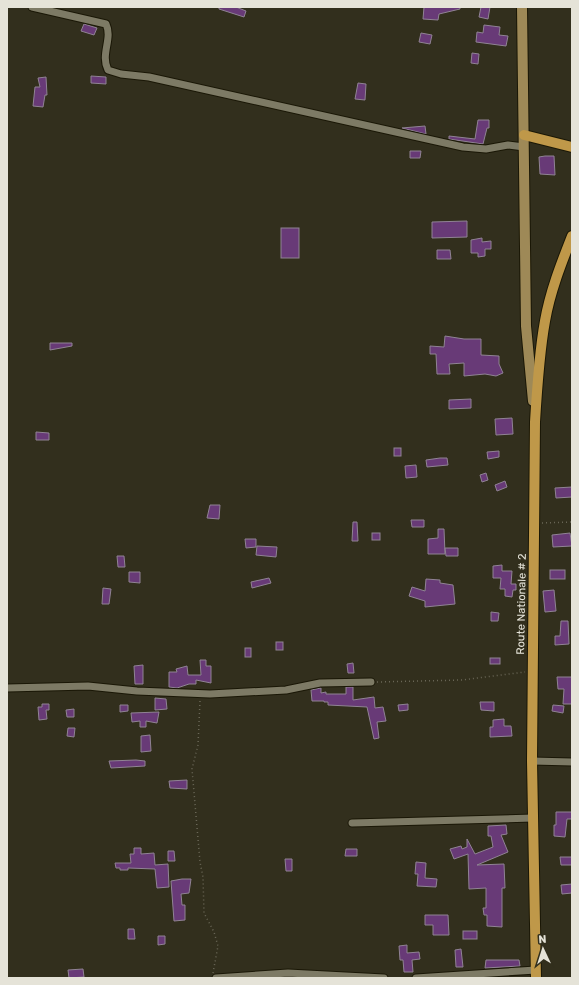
<svg xmlns="http://www.w3.org/2000/svg" width="579" height="985" font-family="Rubik,sans-serif">
	<style>
		.building { fill: #683a77; stroke: #908394 }
		.lines { fill: none; stroke-linecap: round; stroke-linejoin: round }
		.street-casing { stroke: #1a1706; stroke-width: 9 }
		.secondary-casing { stroke: #1a1706; stroke-width: 12 }
		.primary-casing { stroke: #1a1706; stroke-width: 12 }
		.path { stroke: #6a6757; stroke-width: 1.5; stroke-dasharray: 1 3; stroke-linecap: butt }
		.street { stroke: #7d7a65; stroke-width: 7 }
		.secondary { stroke: #9e8957; stroke-width: 10 }
		.primary { stroke: #bf9849; stroke-width: 10 }
		.labels { text-anchor: middle; stroke-width: 4; stroke-linejoin: round; paint-order: stroke }
		.street-label { font-size: 11px; fill: #e5e3d8; stroke: #322f1d }
	</style>
	<rect width="100%" height="100%" fill="#322f1d"/>
	<g class="building">
		<polygon points="219,7 236,7 246,11 244,17 219,9"/>
		<polygon points="424,7 460,7 460,9 439,14 438,20 423,19"/>
		<polygon points="481,7 490,7 488,19 479,17"/>
		<polygon points="84,24 97,28 94,35 81,31"/>
		<polygon points="484,25 500,27 499,35 508,36 506,46 476,42 477,32 483,33"/>
		<polygon points="421,33 432,35 430,44 419,42"/>
		<polygon points="472,53 479,54 478,64 471,63"/>
		<polygon points="91,76 106,77 106,84 91,83"/>
		<polygon points="46,77 47,95 45,95 43,107 33,106 35,87 40,87 38,78"/>
		<polygon points="358,83 366,84 365,100 355,99"/>
		<polygon points="478,120 489,120 489,128 487,128 483,144 449,139 449,136 475,139"/>
		<polygon points="425,126 426,134 402,128"/>
		<polygon points="410,151 421,151 420,158 410,158"/>
		<polygon points="545,156 554,156 555,175 540,174 539,157"/>
		<polygon points="467,221 467,237 432,238 432,222"/>
		<rect x="281" y="228" width="18" height="30"/>
		<polygon points="482,238 482,242 491,241 491,249 485,249 485,256 478,257 478,253 471,253 471,240"/>
		<polygon points="437,250 450,250 451,259 437,259"/>
		<polygon points="445,336 464,339 481,339 481,355 499,356 499,364 503,373 496,376 485,374 464,376 464,363 449,364 450,374 437,374 436,354 430,354 430,346 444,347"/>
		<polygon points="50,343 72,343 72,346 50,350"/>
		<polygon points="471,399 471,408 449,409 449,400"/>
		<polygon points="512,418 513,434 496,435 495,419"/>
		<polygon points="36,432 49,433 49,440 36,440"/>
		<rect x="394" y="448" width="7" height="8"/>
		<polygon points="499,451 499,457 488,459 487,452"/>
		<polygon points="440,458 447,458 448,465 427,467 426,460"/>
		<polygon points="416,465 417,477 406,478 405,466"/>
		<polygon points="486,473 488,480 482,482 480,475"/>
		<polygon points="505,481 507,487 497,491 495,485"/>
		<polygon points="572,487 572,497 556,498 555,488"/>
		<polygon points="210,505 220,505 219,519 207,518"/>
		<polygon points="411,520 424,520 424,527 412,527"/>
		<polygon points="353,522 357,522 358,541 352,541"/>
		<polygon points="438,529 444,529 445,554 428,554 428,539 438,538"/>
		<rect x="372" y="533" width="8" height="7"/>
		<polygon points="570,533 572,546 553,547 552,535"/>
		<polygon points="245,539 256,539 256,547 246,548"/>
		<polygon points="257,546 277,547 276,557 256,555"/>
		<polygon points="445,548 458,548 458,556 446,556"/>
		<polygon points="117,556 124,556 125,567 118,567"/>
		<polygon points="502,565 502,571 512,571 511,584 516,584 516,590 513,590 512,597 505,596 505,589 500,589 501,578 493,578 493,566"/>
		<rect x="550" y="570" width="15" height="9"/>
		<polygon points="129,572 140,572 140,583 129,582"/>
		<polygon points="269,578 271,583 252,588 251,582"/>
		<polygon points="426,579 440,580 440,583 453,585 455,604 425,607 425,601 409,596 412,587 425,591"/>
		<polygon points="103,588 111,589 109,604 102,604"/>
		<polygon points="554,590 556,611 545,612 543,591"/>
		<polygon points="491,612 499,613 498,621 491,621"/>
		<polygon points="561,621 568,621 569,644 555,645 555,636 560,636"/>
		<rect x="276" y="642" width="7" height="8"/>
		<rect x="245" y="648" width="6" height="9"/>
		<rect x="490" y="658" width="10" height="6"/>
		<polygon points="200,660 206,660 206,666 211,666 211,683 196,680 196,684 189,684 177,688 169,687 169,672 177,672 176,669 187,666 188,675 201,675"/>
		<polygon points="353,663 354,673 348,673 347,664"/>
		<polygon points="143,665 143,684 135,684 134,666"/>
		<polygon points="557,677 572,677 572,704 563,704 564,689 558,689"/>
		<polygon points="346,687 353,687 353,700 374,697 375,708 383,707 386,721 377,722 379,738 374,739 367,707 328,705 328,702 324,702 324,701 312,701 311,690 321,688 321,693 326,692 326,694 346,694"/>
		<polygon points="155,698 166,699 167,709 155,710"/>
		<polygon points="480,702 494,702 494,711 481,710"/>
		<polygon points="42,704 49,704 49,710 46,710 47,719 39,720 38,707 42,707"/>
		<polygon points="408,704 408,710 399,711 398,705"/>
		<polygon points="120,705 128,705 128,711 120,712"/>
		<polygon points="553,705 564,706 563,713 552,711"/>
		<polygon points="74,709 74,717 67,717 66,710"/>
		<polygon points="159,712 157,723 146,721 146,727 140,727 140,721 132,722 131,713"/>
		<polygon points="504,719 504,726 511,726 512,736 490,737 490,727 493,727 493,720"/>
		<polygon points="68,728 75,728 74,737 67,736"/>
		<polygon points="150,735 151,751 141,752 141,736"/>
		<polygon points="136,760 145,761 145,766 111,768 109,761"/>
		<polygon points="187,780 187,789 170,788 169,781"/>
		<polygon points="556,812 572,812 572,819 567,819 565,837 554,836 554,825 556,825"/>
		<polygon points="506,825 507,834 501,835 508,852 477,865 504,864 505,888 502,888 502,927 487,926 487,915 484,915 483,908 486,908 486,888 469,889 468,854 454,859 450,849 461,846 462,849 467,847 467,839 475,854 493,847 491,836 488,836 488,826"/>
		<polygon points="134,848 141,848 141,854 154,853 155,865 168,864 169,887 157,888 155,869 128,868 128,870 120,870 120,868 116,868 115,863 131,863 130,854 134,854"/>
		<polygon points="346,849 357,849 357,856 345,856"/>
		<polygon points="168,851 174,851 175,861 168,861"/>
		<polygon points="560,857 572,857 572,865 561,865"/>
		<polygon points="285,859 292,859 292,871 286,871"/>
		<polygon points="416,862 426,863 425,878 437,879 436,887 417,886 418,874 415,874"/>
		<polygon points="182,879 191,879 189,893 181,894 182,905 185,905 185,920 174,921 171,881"/>
		<polygon points="572,884 572,893 562,894 561,885"/>
		<polygon points="425,915 448,915 449,935 433,935 433,925 425,925"/>
		<polygon points="128,929 134,929 135,939 128,939"/>
		<rect x="463" y="931" width="14" height="8"/>
		<polygon points="158,936 165,936 165,944 158,945"/>
		<polygon points="407,945 407,953 419,952 420,959 412,960 413,972 404,972 403,960 400,960 399,946"/>
		<polygon points="461,949 463,967 456,967 455,950"/>
		<polygon points="486,960 519,960 520,966 485,968"/>
		<polygon points="83,969 84,977 69,978 68,970"/>
	</g>
	<g class="lines">
		<g class="street-casing">
			<g id="street">
				<path d="M32 7 106 24C113 39 100 54 108 70L121 74 149 77 463 147 486 149 508 145 524 147"/>
				<polyline points="7,688 88,686 137,691 210,694 286,690 320,683 371,682"/>
				<polyline points="532,761 572,762"/>
				<polyline points="352,823 533,818"/>
				<polyline points="216,978 288,973 384,978"/>
				<polyline points="416,978 536,970"/>
			</g>
		</g>
		<g class="secondary-casing">
			<polyline id="secondary" points="522,7 526,326 533,401"/>
		</g>
		<g class="primary-casing">
			<g id="primary">
				<polyline points="524,135 572,147"/>
				<path d="M536 978 532 761 535 422C537 388 539 354 545 321 550 292 561 264 572 236"/>
			</g>
		</g>
		<g class="path">
			<polyline points="542,523 572,522"/>
			<polyline points="377,682 462,680 525,672"/>
			<polyline points="200,701 198,745 192,769 200,862 203,877 204,913 214,932 218,946 213,973"/>
		</g>
		<use href="#street" class="street"/>
		<use href="#secondary" class="secondary"/>
		<use href="#primary" class="primary"/>
	</g>
	<g class="labels">
		<g class="street-label">
			<text transform="translate(521 604) rotate(-89)" y="4">Route Nationale # 2</text>
		</g>
	</g>
	<rect width="579" height="985" fill="none" stroke="#e5e3d8" stroke-width="16"/>
	<g transform="translate(543 949) rotate(356)" stroke="#322f1d" stroke-width="3" paint-order="stroke">
	<path d="M0-3L7 15L0 10L-7 15Z" fill="#e5e3d8"/>
	<text y="-6" font-size="11" font-weight="bold" text-anchor="middle" fill="#e5e3d8">N</text>
	</g>
</svg>
